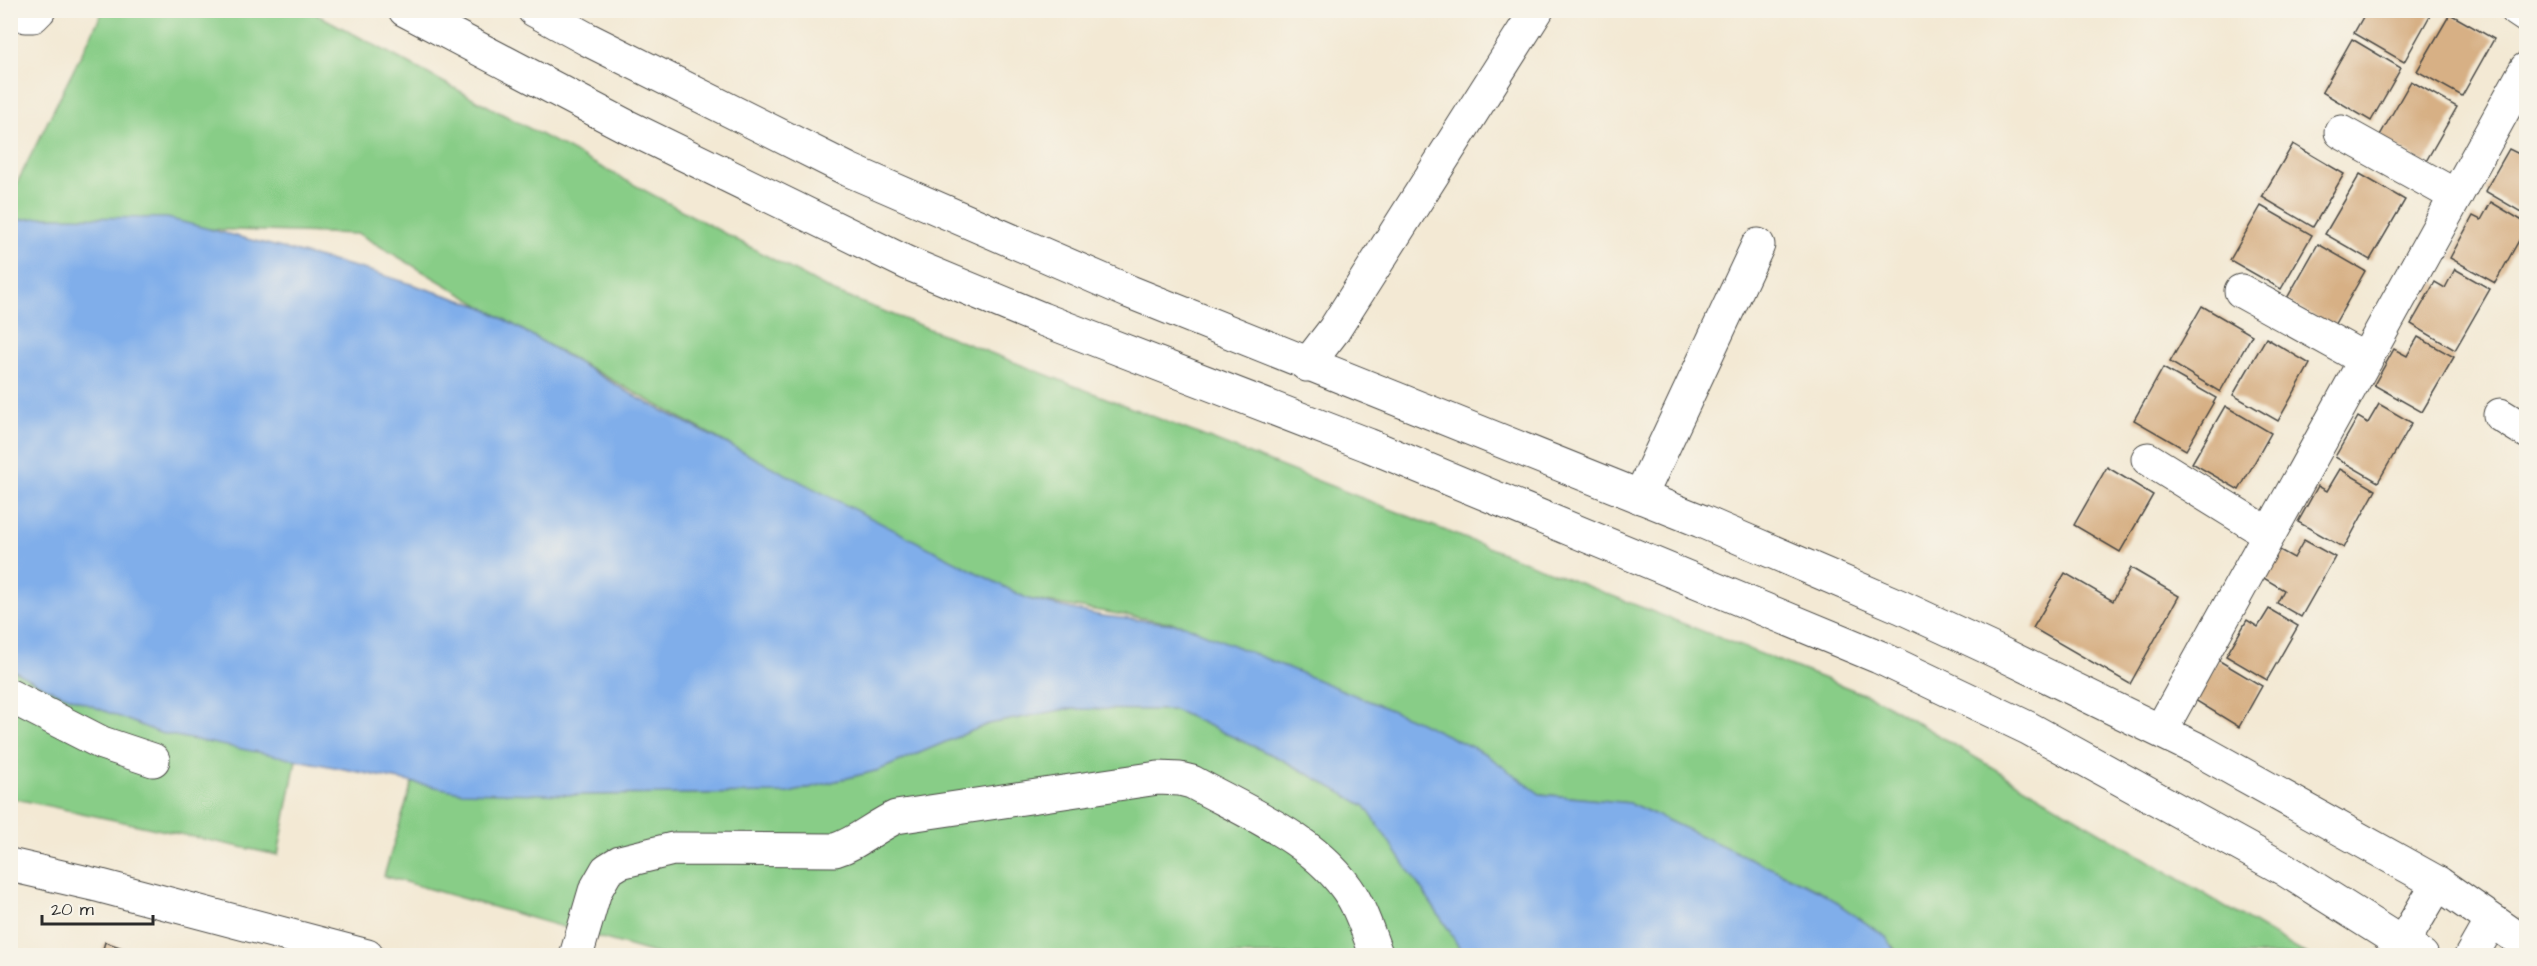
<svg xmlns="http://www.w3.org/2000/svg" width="2537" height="966" font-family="'Architects Daughter',sans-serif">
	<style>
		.green { fill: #88cd87; stroke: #5a7c59; stroke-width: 1.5 }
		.water { fill: #80aeea; stroke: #566c8a; stroke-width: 1.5 }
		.building { fill: #d7b085 }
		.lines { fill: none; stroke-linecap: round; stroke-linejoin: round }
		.minor-casing { stroke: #494844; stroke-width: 35 }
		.minor { stroke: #fff; stroke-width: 33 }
	</style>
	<rect width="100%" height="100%" fill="#f7f3e8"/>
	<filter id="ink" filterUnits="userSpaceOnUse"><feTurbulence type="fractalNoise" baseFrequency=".0167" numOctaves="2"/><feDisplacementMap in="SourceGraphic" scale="12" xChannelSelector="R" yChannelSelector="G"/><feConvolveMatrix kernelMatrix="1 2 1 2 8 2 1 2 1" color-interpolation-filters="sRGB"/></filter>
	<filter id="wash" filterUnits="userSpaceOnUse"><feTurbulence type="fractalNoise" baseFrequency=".008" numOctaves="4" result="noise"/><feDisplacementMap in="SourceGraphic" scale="24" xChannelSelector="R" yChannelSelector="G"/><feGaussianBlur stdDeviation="1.35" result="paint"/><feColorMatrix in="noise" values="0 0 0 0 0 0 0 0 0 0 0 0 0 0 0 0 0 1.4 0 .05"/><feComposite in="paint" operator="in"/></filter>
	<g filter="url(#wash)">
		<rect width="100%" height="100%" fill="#f3e9d4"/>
		<g class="green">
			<polygon points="103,11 311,11 832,291 1879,700 2307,955 1899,955 1886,937 1818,890 1630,803 1540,794 1184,625 1028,599 790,478 550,346 359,234 11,223 10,197"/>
			<polygon points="10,654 296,760 278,855 11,798"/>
			<polygon points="1066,709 1175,710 1283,760 1366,806 1449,930 1463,955 661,955 384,876 412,783 577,795 789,793 879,770 988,724"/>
		</g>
		<polygon class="water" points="45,217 167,218 370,271 483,307 640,399 1028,599 1102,616 1184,625 1415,720 1484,753 1540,794 1630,803 1818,890 1886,937 1897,955 1463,955 1449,930 1365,806 1283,760 1175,710 1066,709 988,724 879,770 789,793 577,795 461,792 160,733 44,687 11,669 11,221"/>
		<g id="blocks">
			<g class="building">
				<polygon points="2367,10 2430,10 2432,12 2404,62 2354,33"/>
				<polygon points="2450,14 2494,39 2462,96 2417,71"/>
				<polygon points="2352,39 2401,68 2371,121 2322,92"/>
				<polygon points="2411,81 2457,107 2425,163 2379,137"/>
				<polygon points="2526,140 2526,215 2485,191 2509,149 2519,154"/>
				<polygon points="2293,144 2344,174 2313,227 2262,197"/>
				<polygon points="2360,174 2405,200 2370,260 2325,234"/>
				<polygon points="2491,202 2526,223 2526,228 2495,283 2450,258 2473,216 2481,220"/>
				<polygon points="2261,206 2312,235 2281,289 2230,260"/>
				<polygon points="2318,244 2365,271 2333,327 2286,300"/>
				<polygon points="2455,269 2490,289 2455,350 2411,324 2435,282 2445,288"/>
				<polygon points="2202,306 2252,335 2220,392 2170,362"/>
				<polygon points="2418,337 2454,357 2422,412 2374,385 2394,349 2407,356"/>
				<polygon points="2266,338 2310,364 2278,421 2233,395"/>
				<polygon points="2163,368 2216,398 2186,450 2134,420"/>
				<polygon points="2379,404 2412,423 2378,482 2335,457 2358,417 2368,423"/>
				<polygon points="2225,406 2271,433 2239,490 2192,463"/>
				<polygon points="2107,467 2153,495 2120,552 2074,525"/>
				<polygon points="2340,469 2376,490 2344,548 2298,522 2318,486 2327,491"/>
				<polygon points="2304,540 2335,557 2301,617 2277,603 2284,590 2262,577 2278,549 2294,558"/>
				<polygon points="2131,568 2179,596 2130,684 2033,628 2065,573 2113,601"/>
				<polygon points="2269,609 2298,626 2267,680 2226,656 2247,620 2258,627"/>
				<polygon points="2218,660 2262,686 2239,727 2195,700"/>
				<polygon points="105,942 143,955 143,956 101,956"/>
			</g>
		</g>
	</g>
	<g filter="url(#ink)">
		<use href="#blocks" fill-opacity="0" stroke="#494844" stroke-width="1.5"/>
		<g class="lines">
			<g class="minor-casing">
				<g id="minor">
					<polyline points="18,10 26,16 33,16 39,10"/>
					<polyline points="405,10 626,126 907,263 1042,319 1368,445 1879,657 2028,728 2284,869 2422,956"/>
					<polyline points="534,10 587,39 849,170 1130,292 1701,521 1901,607 2002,654 2199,750 2438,883 2526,944"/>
					<polyline points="2517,10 2526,16"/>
					<polyline points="2341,132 2456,196"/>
					<polyline points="2241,291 2366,360"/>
					<polyline points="1307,365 1334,330 1537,10"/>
					<polyline points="2500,415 2526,431"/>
					<polyline points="2148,459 2269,534"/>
					<polyline points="1640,497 1758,245"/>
					<polyline points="10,696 102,743 153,760"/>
					<polyline points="2161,730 2526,69"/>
					<polyline points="10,865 101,886 367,956"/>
					<path d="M576 956 595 891 607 870 620 862 673 849 835 850C858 843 874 827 896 817L1158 778 1180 779 1192 782C1248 813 1317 840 1352 896 1363 914 1369 936 1377 956"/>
					<polyline points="2395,956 2438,883"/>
					<polyline points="2471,956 2491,921"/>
				</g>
			</g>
			<use href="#minor" class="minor"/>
		</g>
	</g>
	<rect width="2537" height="966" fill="none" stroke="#f7f3e8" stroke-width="36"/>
	<path d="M42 915v9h111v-9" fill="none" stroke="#2b2b2b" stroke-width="3"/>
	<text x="51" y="915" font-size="18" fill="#2b2b2b" stroke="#f7f3e8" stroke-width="4.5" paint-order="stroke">20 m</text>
</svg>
